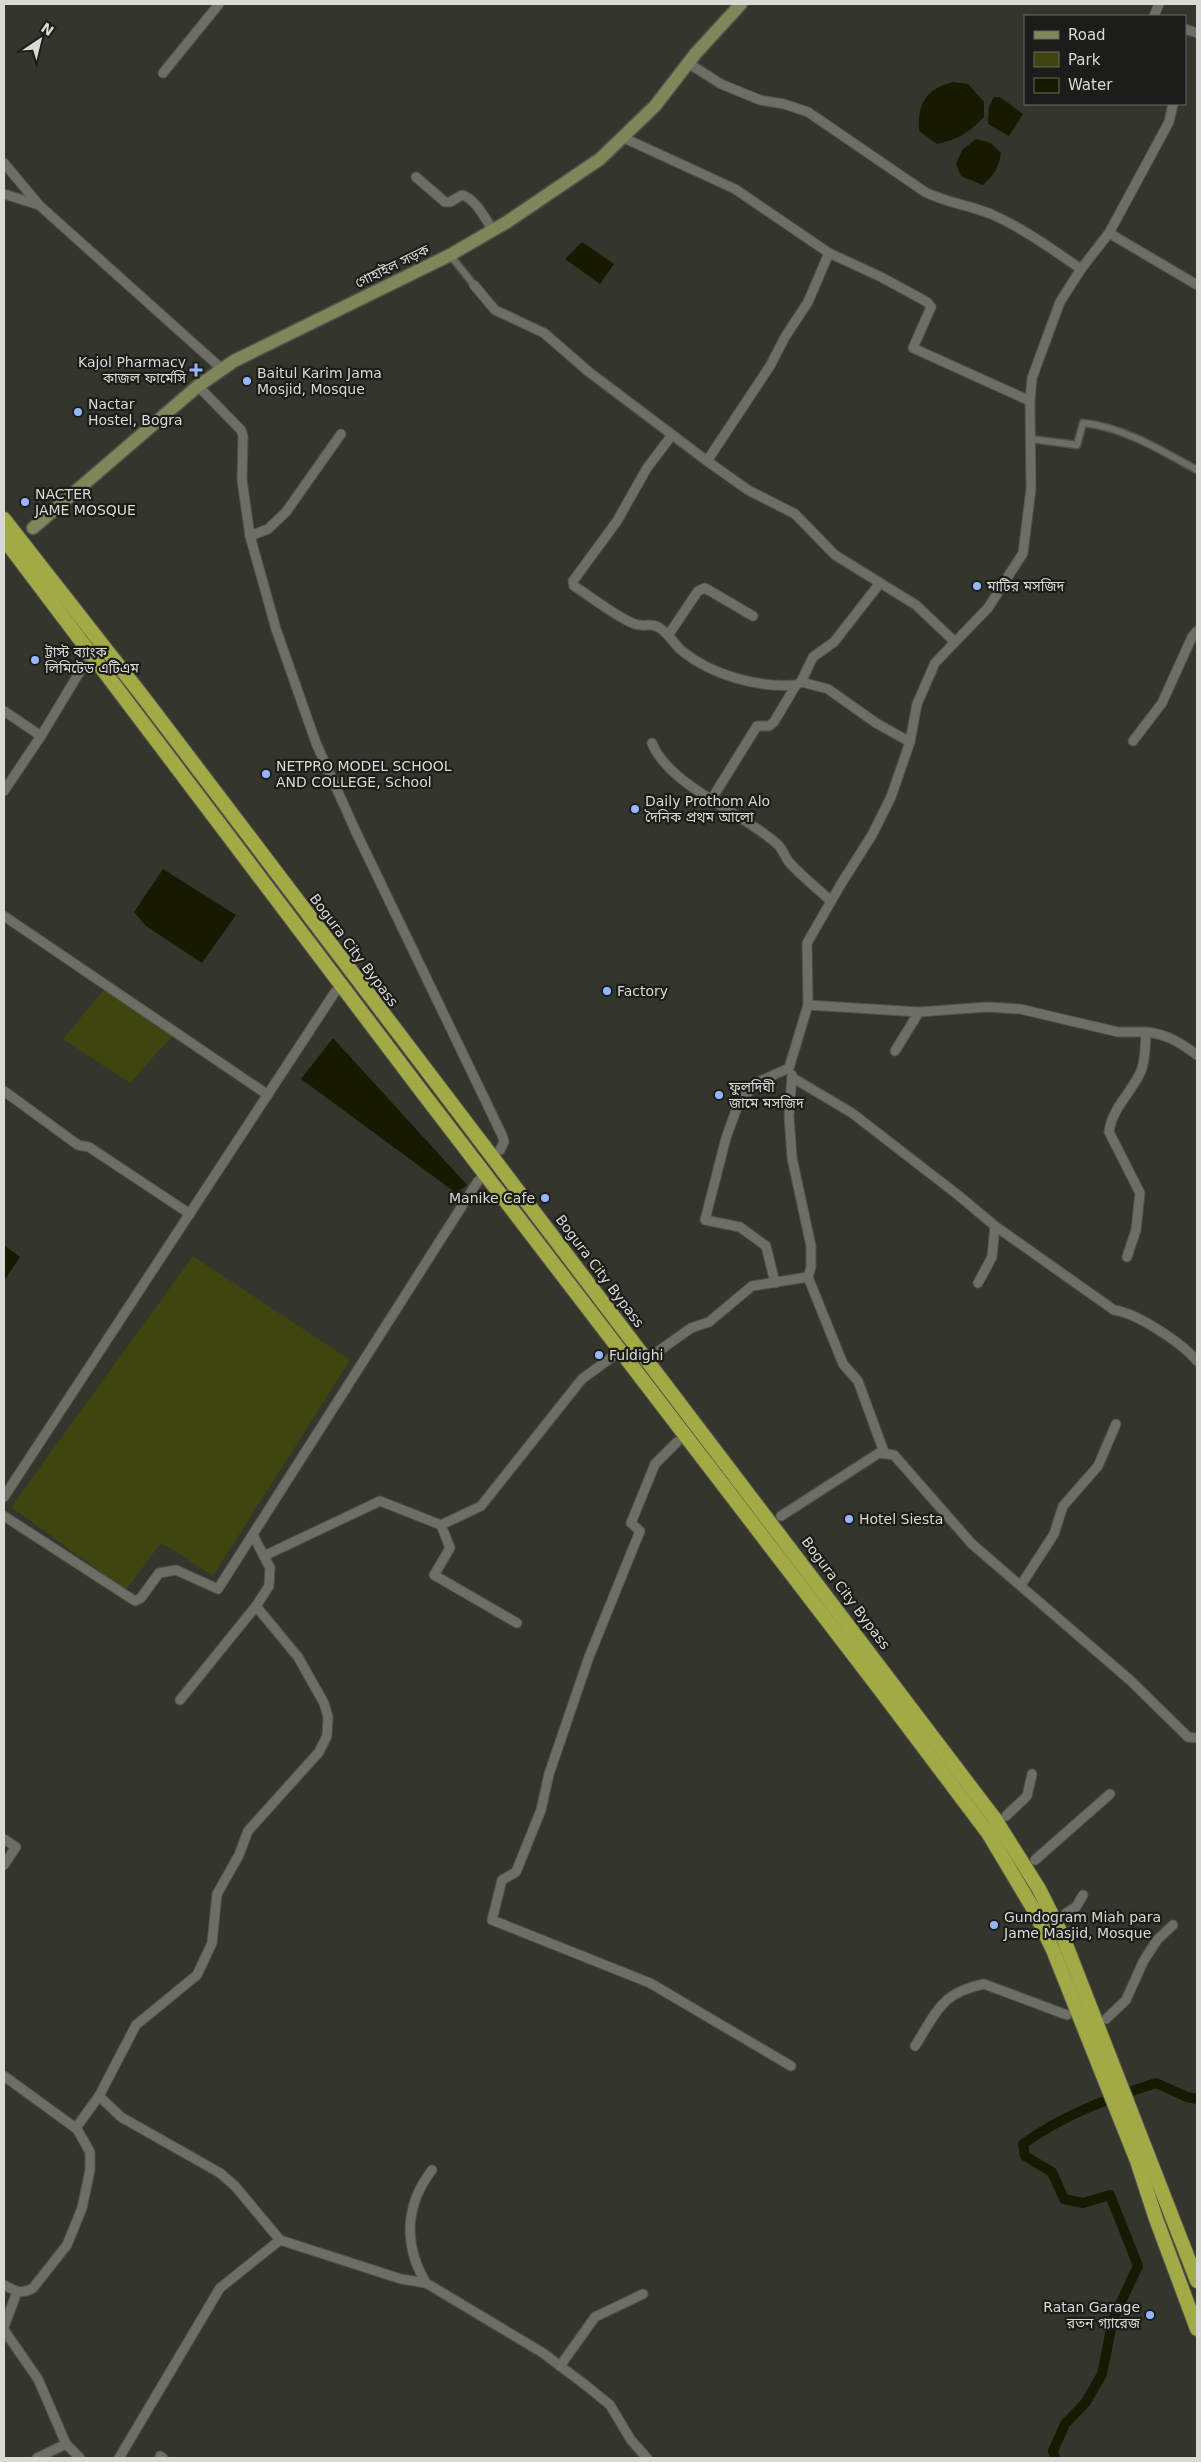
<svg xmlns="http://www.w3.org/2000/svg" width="1201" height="2462" font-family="'DejaVu Sans','Noto Sans Bengali',sans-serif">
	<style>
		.green { fill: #404510 }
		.water { fill: #181a00 }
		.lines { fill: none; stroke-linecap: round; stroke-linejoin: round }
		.canal { stroke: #181a00; stroke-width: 10 }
		.pedestrian-casing { stroke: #51524b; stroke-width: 9 }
		.minor-casing { stroke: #51524b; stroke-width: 11 }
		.secondary-casing { stroke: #51524b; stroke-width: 15 }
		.trunk-casing { stroke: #51524b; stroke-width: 16 }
		.pedestrian { stroke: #6d6f66; stroke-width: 6 }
		.minor { stroke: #6d6f66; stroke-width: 9 }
		.secondary { stroke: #80855a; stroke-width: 12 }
		.trunk { stroke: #a1aa45; stroke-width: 14 }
		.poi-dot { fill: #94b7fd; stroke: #1c1c19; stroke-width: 2 }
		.labels { text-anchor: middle; stroke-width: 4.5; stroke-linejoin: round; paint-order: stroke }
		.street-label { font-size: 14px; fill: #d9dad5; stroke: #1c1c19 }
		.poi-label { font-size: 14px; fill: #d9dad5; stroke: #1c1c19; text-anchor: start }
	</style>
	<rect width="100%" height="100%" fill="#34352d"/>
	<g class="green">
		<polygon points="105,988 172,1036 130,1083 63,1039"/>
		<polygon points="193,1256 350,1360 213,1576 169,1547 160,1544 126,1590 11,1507"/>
	</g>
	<g class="water">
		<path d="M953 82 968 84 984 102V117C970 132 957 140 937 144L919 131C917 104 926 89 953 82Z"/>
		<polygon points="994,97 1000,97 1023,114 1009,136 988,124 989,106"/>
		<path d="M976 139 991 143 1001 153C999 168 994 175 983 185L961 176 956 164 962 150Z"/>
		<polygon points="582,242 614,264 600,284 565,259"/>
		<polygon points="163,869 236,915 202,963 146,926 134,912"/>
		<polygon points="333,1038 467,1185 456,1193 301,1079"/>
		<polygon points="4,1245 20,1257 4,1281"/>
	</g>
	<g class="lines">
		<path class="canal" d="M1055 2458 1053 2451 1065 2424 1086 2402 1102 2374 1113 2319 1138 2266 1110 2195 1083 2203 1064 2199 1052 2172 1025 2156 1023 2144C1063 2115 1109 2098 1156 2083L1187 2097 1197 2099"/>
		<g class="pedestrian-casing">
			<g id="pedestrian">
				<polyline points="450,255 474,285"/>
				<path d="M1031 439 1077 445 1083 423C1124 427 1162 451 1197 470"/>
			</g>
		</g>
		<g class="minor-casing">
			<g id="minor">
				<polyline points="1154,16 1159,4"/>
				<polyline points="1185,29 1197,33"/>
				<path d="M688 63 721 84 760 100 784 104 808 112 925 192C947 203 969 205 991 214 1023 228 1053 250 1081 269"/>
				<polyline points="163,73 219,4"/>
				<polyline points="624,138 735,189 829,253 881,277 927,302 931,307 913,348 1030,401"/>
				<polyline points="4,163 39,205 222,369"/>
				<path d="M416 177 445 202H450L462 195C476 199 485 219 493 230"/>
				<polyline points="4,194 39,205"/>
				<polyline points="1109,233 1197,285"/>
				<polyline points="474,285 495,310 544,333 589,372 707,461 748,490 795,514 835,555 916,605 955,642 988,608 1023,553 1031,489 1030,401 1032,378 1060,302 1081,269 1109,233 1169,122 1173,104"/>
				<polyline points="198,386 241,430 243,436 242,480 250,536 276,629 316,743 356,832 502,1135 504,1142 500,1150"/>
				<path d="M672 435 647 468 617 521 576 577 573 581 574 586C590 596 618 618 635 624 643 627 650 623 658 627 669 633 673 643 682 651 712 675 758 688 796 685"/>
				<polyline points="707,461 770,366 785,337 808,302 829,253"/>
				<polyline points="250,536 268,529 286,512 341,434"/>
				<polyline points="669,634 698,591 705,588 753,616"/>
				<polyline points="801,682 828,689 876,723 910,742"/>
				<polyline points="4,711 41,736"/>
				<polyline points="1133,741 1162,703 1192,637 1197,631"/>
				<path d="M652 743C668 785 743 813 776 843 783 848 784 856 789 862 801 876 817 888 831 901"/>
				<polyline points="4,791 41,736 85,663"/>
				<polyline points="711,800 757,726 769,726 774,722 796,685 801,682 813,657 834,642 880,583"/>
				<polyline points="4,916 268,1095"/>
				<polyline points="808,1005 919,1012 987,1007 1020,1009 1118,1032 1146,1032"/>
				<polyline points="895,1051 919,1012"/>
				<path d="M793 1078 852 1113 958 1195 995 1226 1114 1310C1137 1313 1182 1343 1197 1361"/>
				<polyline points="4,1091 78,1145 89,1147 190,1214"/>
				<path d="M1127 1257 1136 1230 1140 1193 1109 1132C1112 1108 1132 1092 1141 1071 1146 1059 1145 1044 1146 1032 1167 1034 1181 1043 1197 1055"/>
				<polyline points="808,1277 843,1364 858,1381 884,1452"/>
				<polyline points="775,1283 766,1246 740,1227 705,1220 726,1138 739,1102 758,1082 789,1068 808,1005 807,943 841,884 872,835 891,797 910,742 917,704 935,663 955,642"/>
				<polyline points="978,1283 992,1257 995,1226"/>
				<polyline points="656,1353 691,1328 709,1322 752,1286 808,1277 811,1267 811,1246 792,1158 789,1116 792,1075"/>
				<polyline points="677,1442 655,1464 631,1523 640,1531 589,1657 549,1774 541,1810 516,1872 502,1880 492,1920 650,1983 791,2066"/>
				<polyline points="4,1497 335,992"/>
				<polyline points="4,1516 135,1601 141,1598 159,1573 176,1570 218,1589 478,1181"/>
				<polyline points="781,1516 879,1453 894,1455 972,1544 1131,1681 1188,1737 1197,1738"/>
				<polyline points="441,1525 450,1548 434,1575 517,1623"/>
				<path d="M253 1535 270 1568 269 1586 256 1606 298 1657 324 1703 328 1717 327 1736 319 1752 248 1831 239 1855 217 1894 212 1943 197 1975 136 2025 99 2096 121 2117 220 2173 235 2186 280 2240 401 2279 426 2283C403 2245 405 2205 432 2170"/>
				<polyline points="264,1556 380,1501 441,1525 481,1506 582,1379 612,1357"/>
				<polyline points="1021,1585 1054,1534 1063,1506 1098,1466 1116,1424"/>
				<polyline points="180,1700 256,1606"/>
				<polyline points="1006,1816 1027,1796 1032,1774"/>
				<polyline points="4,1839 16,1847 4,1865"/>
				<polyline points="1035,1860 1110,1794"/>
				<polyline points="1066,1913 1076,1907 1083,1895"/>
				<polyline points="1106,2019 1126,2000 1143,1962 1157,1940 1173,1925"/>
				<path d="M915 2046C937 2012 940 1993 984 1984L1067 2015"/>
				<polyline points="4,2076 77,2129"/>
				<polyline points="426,2283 543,2353 588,2387 610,2405 631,2440 647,2458"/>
				<path d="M4 2285C15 2291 22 2295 33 2288L67 2245 82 2208 90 2170V2152L77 2129 78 2125 99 2096"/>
				<polyline points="4,2327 17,2292"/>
				<polyline points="4,2330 38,2379 66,2444 80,2458"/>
				<polyline points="560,2366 595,2317 643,2294"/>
				<polyline points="160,2456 163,2458"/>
				<polyline points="37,2458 66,2444"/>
				<polyline points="119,2458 220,2288 280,2240"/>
			</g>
		</g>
		<g class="secondary-casing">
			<polyline id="secondary" points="33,528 198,386 234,361 450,255 507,222 600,159 655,106 696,53 741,4"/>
		</g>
		<g class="trunk-casing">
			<g id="trunk">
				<polyline points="4,519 144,698 995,1819 1039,1889 1063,1937 1197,2281"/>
				<polyline points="4,539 422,1092 878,1687 988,1833 1034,1910 1053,1950 1137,2161 1156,2219 1197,2329"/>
			</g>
		</g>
		<use href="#pedestrian" class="pedestrian"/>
		<use href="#minor" class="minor"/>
		<use href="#secondary" class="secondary"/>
		<use href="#trunk" class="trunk"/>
	</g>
	<g class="poi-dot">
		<path d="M193.5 362.5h5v5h5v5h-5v5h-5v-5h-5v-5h5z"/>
		<circle cx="247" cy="381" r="5"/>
		<circle cx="78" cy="412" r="5"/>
		<circle cx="25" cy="502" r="5"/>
		<circle cx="977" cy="586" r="5"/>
		<circle cx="35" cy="660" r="5"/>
		<circle cx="266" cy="774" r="5"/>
		<circle cx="635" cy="809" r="5"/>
		<circle cx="607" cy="991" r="5"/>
		<circle cx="719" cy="1095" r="5"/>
		<circle cx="545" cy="1198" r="5"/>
		<circle cx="599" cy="1355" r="5"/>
		<circle cx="849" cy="1519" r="5"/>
		<circle cx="994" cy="1925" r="5"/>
		<circle cx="1150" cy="2315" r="5"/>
	</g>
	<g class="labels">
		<g class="street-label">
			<text transform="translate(392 266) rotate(-26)" y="5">গোহাইল সড়ক</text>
			<text transform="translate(354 950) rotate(53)" y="5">Bogura City Bypass</text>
			<text transform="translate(600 1271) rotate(53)" y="5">Bogura City Bypass</text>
			<text transform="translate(846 1593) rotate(53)" y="5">Bogura City Bypass</text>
		</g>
		<g class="poi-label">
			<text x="186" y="367" text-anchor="end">Kajol Pharmacy<tspan x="186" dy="16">কাজল ফার্মেসি</tspan></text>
			<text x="257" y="378">Baitul Karim Jama<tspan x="257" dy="16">Mosjid, Mosque</tspan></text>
			<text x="88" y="409">Nactar<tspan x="88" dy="16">Hostel, Bogra</tspan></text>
			<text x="35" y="499">NACTER<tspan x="35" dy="16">JAME MOSQUE</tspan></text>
			<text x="987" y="591">মাটির মসজিদ</text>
			<text x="45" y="657">ট্রাস্ট ব্যাংক<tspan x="45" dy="16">লিমিটেড এটিএম</tspan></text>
			<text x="276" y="771">NETPRO MODEL SCHOOL<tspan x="276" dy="16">AND COLLEGE, School</tspan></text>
			<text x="645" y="806">Daily Prothom Alo<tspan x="645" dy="16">দৈনিক প্রথম আলো</tspan></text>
			<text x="617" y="996">Factory</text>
			<text x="729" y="1092">ফুলদিঘী<tspan x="729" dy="16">জামে মসজিদ</tspan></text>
			<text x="535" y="1203" text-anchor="end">Manike Cafe</text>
			<text x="609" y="1360">Fuldighi</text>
			<text x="859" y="1524">Hotel Siesta</text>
			<text x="1004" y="1922">Gundogram Miah para<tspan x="1004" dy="16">Jame Masjid, Mosque</tspan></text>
			<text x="1140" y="2312" text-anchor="end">Ratan Garage<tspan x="1140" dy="16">রতন গ্যারেজ</tspan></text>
		</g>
	</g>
	<rect width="1201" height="2462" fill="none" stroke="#d9dad5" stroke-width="10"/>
	<rect x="1024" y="15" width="162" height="90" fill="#1c1c19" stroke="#686864"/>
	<rect x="1034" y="31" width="25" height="8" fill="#80855a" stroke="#686864"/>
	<text x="1068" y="40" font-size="15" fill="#d9dad5">Road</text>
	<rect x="1034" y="52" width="25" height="15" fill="#404510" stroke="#686864"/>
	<text x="1068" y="65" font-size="15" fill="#d9dad5">Park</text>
	<rect x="1034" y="78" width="25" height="15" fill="#181a00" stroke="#686864"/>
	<text x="1068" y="90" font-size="15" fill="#d9dad5">Water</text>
	<g transform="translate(40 40) rotate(35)" stroke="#1c1c19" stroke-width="4" paint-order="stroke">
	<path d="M0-4L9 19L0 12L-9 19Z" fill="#d9dad5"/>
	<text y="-8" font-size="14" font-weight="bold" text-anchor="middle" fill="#d9dad5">N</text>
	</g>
</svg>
